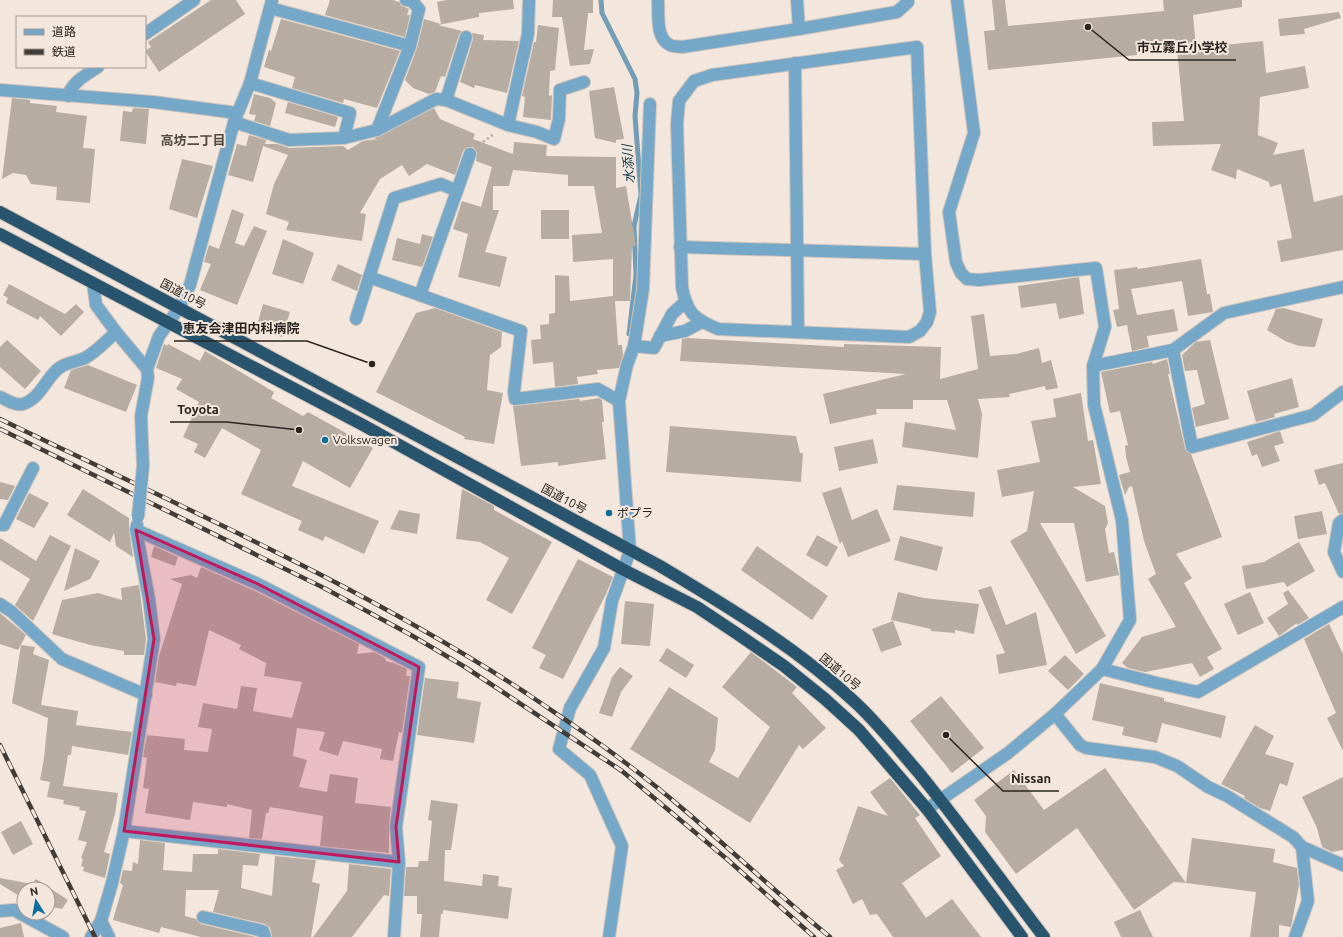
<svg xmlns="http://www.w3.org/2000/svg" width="1343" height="937" font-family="Ubuntu,'Noto Sans JP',sans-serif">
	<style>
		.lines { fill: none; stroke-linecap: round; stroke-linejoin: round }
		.stream { stroke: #739cb5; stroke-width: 5 }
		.building { fill: #b7aca2 }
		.minor-casing { stroke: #cfc4bb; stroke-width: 14 }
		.highway-casing { stroke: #cfc4bb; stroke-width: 14 }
		.path { stroke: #afa59d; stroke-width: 2.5; stroke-dasharray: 2 3; stroke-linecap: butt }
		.minor { stroke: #74a7c8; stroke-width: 12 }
		.highway { stroke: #28546d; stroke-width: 12 }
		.rail-casing { stroke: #423c39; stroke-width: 4.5 }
		.rail { stroke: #f3e7dd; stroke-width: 3; stroke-dasharray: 9; stroke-linecap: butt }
		.minor-bridge-casing { stroke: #cfc4bb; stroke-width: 14; stroke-linecap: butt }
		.minor-bridge { stroke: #74a7c8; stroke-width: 12 }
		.marked { fill: #c2185b; fill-opacity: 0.2; stroke: #c2185b; stroke-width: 3; stroke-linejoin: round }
		.poi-dot { fill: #0b6e9c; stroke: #f3e7dd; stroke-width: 1.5 }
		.labels { text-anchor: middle; stroke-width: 4; stroke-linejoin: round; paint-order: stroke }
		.street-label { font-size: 12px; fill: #292421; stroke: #f3e7dd }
		.poi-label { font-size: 12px; fill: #292421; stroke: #f3e7dd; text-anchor: start }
		.neighbourhood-label { font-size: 13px; font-weight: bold; fill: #524941; stroke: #f3e7dd }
		.water-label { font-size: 13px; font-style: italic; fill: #113346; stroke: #f3e7dd }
		.leader { fill: none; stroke: #292421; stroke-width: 1.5 }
		.callout-dot { fill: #292421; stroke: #f3e7dd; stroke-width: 1.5 }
		.callout-label { font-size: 13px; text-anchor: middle; font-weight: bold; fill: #292421; stroke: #f3e7dd; stroke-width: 4; stroke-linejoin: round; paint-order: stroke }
	</style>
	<rect width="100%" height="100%" fill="#f3e7dd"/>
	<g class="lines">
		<polyline class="stream" points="601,0 602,13 635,79 637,93 635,116 641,195 634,226 636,275 629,334"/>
	</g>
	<g class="building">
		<polygon points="211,0 236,0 245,14 159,72 145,51 151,47 148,42"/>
		<polygon points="330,0 393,0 399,2 402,6 409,9 407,15 410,15 405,37 325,15"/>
		<polygon points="447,0 513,0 514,9 479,13 479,17 438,25 462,31 459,35 445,77 441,76 435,92 429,94 413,88 405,80 417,48 424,19 441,24 437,2"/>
		<polygon points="553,0 593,0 593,13 588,13 584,50 594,49 590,64 570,66 562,17 552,17"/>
		<polygon points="992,0 1005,0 1008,26 1164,11 1163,0 1242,0 1242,7 1193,15 1196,48 1263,41 1266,73 1305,66 1309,88 1260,97 1258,135 1278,143 1273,155 1304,149 1314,202 1343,195 1343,250 1281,262 1277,241 1292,238 1281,184 1270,187 1269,182 1237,169 1236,179 1211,170 1221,144 1153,146 1152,122 1184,121 1177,49 1137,53 1137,55 988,70 984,31 995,30"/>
		<polygon points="1339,12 1341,18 1304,29 1305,34 1280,36 1278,19"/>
		<polygon points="281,19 400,51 377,108 344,99 343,103 292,88 295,77 264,67 269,50 271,51"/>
		<polygon points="538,25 559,28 555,70 550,71 549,96 552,95 551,120 523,117 525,97 522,96 534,42 536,42"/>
		<polygon points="472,33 484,35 483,40 519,41 507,93 475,85 474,88 460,82 473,39"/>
		<polygon points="614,87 624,139 616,140 616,143 595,138 589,91"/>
		<polygon points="254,94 270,98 276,103 270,126 254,121 256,115 249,114"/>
		<polygon points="12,98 30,100 30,103 57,106 56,112 87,116 83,148 95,149 90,203 56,200 57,187 31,184 26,175 13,173 2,179"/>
		<polygon points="288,102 338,117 335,127 285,113"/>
		<polygon points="133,108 149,109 146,144 120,141 123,111 132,112"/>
		<polygon points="434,108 440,119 475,134 473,139 513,154 514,142 547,145 546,156 616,157 616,188 626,186 636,246 632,246 630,301 615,301 618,345 622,345 623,355 619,368 597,370 598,374 577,377 578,384 555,387 553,362 533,364 531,340 541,339 540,325 549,324 549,314 555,313 555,275 569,276 570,301 613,296 613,259 573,262 572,235 602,233 594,186 568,186 568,175 513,170 509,186 493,186 493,210 499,210 485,252 507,257 500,287 458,277 468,234 453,229 462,201 481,207 492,167 476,161 477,153 473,147 468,147 463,151 455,175 427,164 409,176 402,165 380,179 360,213 366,214 362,241 286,230 289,222 266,214 274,184 288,155 263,146 253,182 228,175 237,144 246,146 249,135 266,140 265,144 277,144 289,148 343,146 348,150 363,141 377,139 374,138"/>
		<polygon points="182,159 213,166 197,218 169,209"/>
		<polygon points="232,209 244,214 235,243 244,246 254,226 267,231 237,305 200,290 211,264 204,262 209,245 219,249"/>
		<rect x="541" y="210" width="28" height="29"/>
		<polygon points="422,234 433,237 422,267 392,260 397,238 420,244"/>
		<polygon points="283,239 314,253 303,284 272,274"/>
		<polygon points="1201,259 1207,294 1210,294 1213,312 1188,316 1182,281 1131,289 1137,315 1174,309 1178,331 1147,336 1149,347 1132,351 1127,325 1117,327 1113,310 1119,309 1114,270 1137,267 1138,269"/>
		<polygon points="338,264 362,275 357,291 331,280"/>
		<polygon points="1079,277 1084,314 1059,319 1056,303 1021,308 1018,286"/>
		<polygon points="9,284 65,314 76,304 84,312 61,336 40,316 38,320 6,303 8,298 3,295"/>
		<polygon points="263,304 290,312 282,337 256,329"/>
		<polygon points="435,308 502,332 501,347 490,355 487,390 503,393 494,444 464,439 465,437 376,392 416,313"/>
		<polygon points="1284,308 1323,319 1315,347 1299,346 1285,341 1267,330 1276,309"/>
		<polygon points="984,314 990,356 1016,354 1039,348 1042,363 1051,360 1058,388 1046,390 1045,386 1009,394 1010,397 978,399 982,414 978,458 902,447 905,422 956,430 947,400 913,400 913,409 876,409 877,414 830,424 823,394 906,374 680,361 682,339 688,338 844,347 844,344 941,347 940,379 978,369 971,316"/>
		<polygon points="7,340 41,371 25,389 0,367 0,347"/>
		<polygon points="1210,340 1229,419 1196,427 1192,408 1205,404 1197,370 1185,371 1182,355 1196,342"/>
		<polygon points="164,344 167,346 168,344 200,361 205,351 274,392 271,398 303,416 308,412 373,448 350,488 303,461 292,486 379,521 364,554 325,536 323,541 298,530 302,521 241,494 261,450 222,428 205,458 194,452 198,444 183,437 199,402 176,389 182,379 156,368"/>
		<polygon points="1167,359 1170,374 1168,374 1185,448 1187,452 1191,454 1222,537 1176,554 1192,578 1184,583 1222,649 1207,657 1214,669 1200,677 1192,663 1145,672 1128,668 1122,663 1142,637 1176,627 1148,579 1156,574 1144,541 1132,486 1129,487 1125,495 1119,475 1130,472 1126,457 1125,446 1128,445 1123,424 1120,411 1110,413 1101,372 1152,362 1153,364"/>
		<polygon points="88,365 137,385 126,412 64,388 71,370"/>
		<polygon points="1292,378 1299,407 1274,414 1275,417 1256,422 1247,391"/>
		<polygon points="1081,393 1088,441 1093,440 1101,484 1073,487 1105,506 1108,523 1105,529 1109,553 1114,552 1119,575 1086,582 1074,523 1040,523 1106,636 1076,654 1010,541 1027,531 1034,491 1002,497 997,470 1040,462 1031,421 1056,417 1053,399"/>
		<polygon points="599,398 602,400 604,422 602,422 606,459 558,466 558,462 521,466 513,406 579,399 580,401"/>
		<polygon points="670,426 796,436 800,453 803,453 801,482 666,472"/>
		<polygon points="1280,431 1284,443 1274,446 1280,461 1262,467 1257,454 1252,456 1247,442"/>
		<polygon points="873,439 878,463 839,471 834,447"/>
		<polygon points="1343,463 1343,513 1339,514 1325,483 1319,485 1314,470"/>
		<polygon points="0,482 15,486 8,500 0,499"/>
		<polygon points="897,485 975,492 973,517 893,510"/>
		<polygon points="841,487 852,520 877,509 891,541 848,557 842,541 840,544 822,493"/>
		<polygon points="83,489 129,518 129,531 133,557 116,546 114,533 110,542 67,515"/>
		<polygon points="462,489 494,506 494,510 552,542 512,614 486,600 509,558 480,542 456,539"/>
		<polygon points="29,493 49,503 34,528 16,519"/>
		<polygon points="399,510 420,514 417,534 390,529"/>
		<polygon points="1322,511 1327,534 1298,539 1294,516"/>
		<polygon points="50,535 71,546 33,621 15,605 30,579 0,560 0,538 36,561"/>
		<polygon points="817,535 838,547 827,567 806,555"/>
		<polygon points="900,536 943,547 937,571 894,560"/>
		<polygon points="1299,542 1315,571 1287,587 1284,582 1246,589 1242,566 1264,562"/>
		<polygon points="154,546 178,557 175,566 151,557"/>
		<polygon points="757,546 828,596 812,620 741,570"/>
		<polygon points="75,548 100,561 90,579 64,591"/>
		<polygon points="578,559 613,577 606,594 563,679 539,668 546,655 532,648"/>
		<polygon points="201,567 255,591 359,644 357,654 374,652 385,658 386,661 394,663 407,669 406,676 410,676 402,733 399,732 393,761 380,759 382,749 343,741 338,756 319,750 325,732 297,728 293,756 307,760 299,787 327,792 330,774 358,778 355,803 391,807 389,826 389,853 320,846 323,816 270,807 268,813 266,813 262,839 249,838 252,810 227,804 227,807 193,802 190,820 145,813 149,789 143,788 147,758 143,757 147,735 185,739 184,750 208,752 212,729 198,727 203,703 237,709 241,686 257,688 253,711 292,718 302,682 264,676 266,663 239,649 241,645 209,630 196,686 177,683 176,686 155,682 159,656 182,584 170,579 191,575 197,578"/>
		<polygon points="139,585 146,639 144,655 124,655 124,651 90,645 52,634 62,600 98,593 122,600 121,588"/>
		<polygon points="991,586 1006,625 1036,612 1047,665 999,674 996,655 1005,653 978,590"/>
		<polygon points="1288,590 1309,618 1297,625 1297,623 1279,636 1267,618 1288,604 1283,593"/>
		<polygon points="898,592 924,598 979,604 974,634 955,630 955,633 931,631 931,629 891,620"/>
		<polygon points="1250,592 1264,623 1238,635 1224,604"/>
		<polygon points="625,601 654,604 650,646 621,644"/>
		<polygon points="0,613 26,635 18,650 0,644"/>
		<polygon points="893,621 902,645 881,652 872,629"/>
		<polygon points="1329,624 1343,654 1343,751 1327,718 1336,713 1304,639"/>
		<polygon points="21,645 35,647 33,654 49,660 41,705 78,711 76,725 132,732 128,755 72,746 71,755 68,755 63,786 118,793 115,814 104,852 110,854 105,878 83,871 84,867 81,866 83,859 81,858 87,842 78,840 86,811 79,810 80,807 63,804 64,800 47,797 50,782 40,780 44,758 48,718 12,703"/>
		<polygon points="667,648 694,665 686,678 659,661"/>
		<polygon points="751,652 797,687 792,693 826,728 803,749 799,745 750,823 630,749 669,687 718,718 715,750 709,762 738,778 770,727 722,687"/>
		<polygon points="1065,655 1084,674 1068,690 1048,671"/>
		<polygon points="620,667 633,676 621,692 612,717 599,713 612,677"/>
		<polygon points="425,678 459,682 457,698 481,702 474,743 417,735"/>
		<polygon points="1100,683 1164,698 1164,701 1226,716 1221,738 1162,723 1157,743 1122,735 1124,727 1092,720"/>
		<polygon points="941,696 984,748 952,773 910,721"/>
		<polygon points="1255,725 1274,736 1265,754 1294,763 1287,786 1280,783 1270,811 1260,808 1244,798 1245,796 1221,784"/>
		<polygon points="1105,768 1186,883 1174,882 1134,910 1077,828 1016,874 985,832 986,816 974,800 1014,770 1044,810"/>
		<polygon points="1343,777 1343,850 1332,852 1322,847 1317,828 1302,797"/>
		<polygon points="890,778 920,815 915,818 941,856 902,883 926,918 952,899 981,937 893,937 877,914 870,915 862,899 853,904 836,870 844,866 839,860 858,806 888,816 870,792"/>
		<polygon points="431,800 458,804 451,850 445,850 444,881 482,886 483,874 499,876 498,886 512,888 508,919 443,910 443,914 441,914 439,937 420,937 422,914 417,914 417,896 404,896 406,867 418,867 419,861 428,861 432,821 428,820"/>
		<polygon points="21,821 33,844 13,855 1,832"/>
		<polygon points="1192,838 1275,849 1273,862 1297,868 1299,885 1291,927 1279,925 1279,937 1250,937 1256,892 1186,883"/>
		<polygon points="140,840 165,843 163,870 192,872 193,854 218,854 218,849 260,854 258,866 243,865 241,888 272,896 275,856 316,860 312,882 320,884 311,937 272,937 270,928 265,924 213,912 219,890 186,890 185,916 196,919 201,924 256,937 201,937 161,927 159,933 113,920 123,885 120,883 123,870 132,871 133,862 138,864"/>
		<polygon points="349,864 391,869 389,896 384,895 352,937 313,937 347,891"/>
		<polygon points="0,878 32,884 36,879 68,900 62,909 48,906 48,889 24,889 24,899 0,884"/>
		<polygon points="1140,910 1153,937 1121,937 1114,922"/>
		<polygon points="21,923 24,937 0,937 0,928"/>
	</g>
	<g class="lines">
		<g class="minor-casing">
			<g id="minor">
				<path d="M658 0C659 13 655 38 670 45 673 47 679 46 682 47L799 29"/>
				<polyline points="797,0 799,29 897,12 908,2 908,0"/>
				<polyline points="270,8 410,46"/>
				<polyline points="145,34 194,0"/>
				<path d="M917 47 925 254 930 312 927 322 920 331 909 337 718 329C694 319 687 313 682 287L677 124 679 101 694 81 712 75Z"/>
				<polyline points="795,63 798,331"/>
				<polyline points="250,83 350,113 344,138"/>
				<polyline points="0,90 153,102 237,113"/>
				<path d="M68 96C72 82 86 75 98 67"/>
				<polyline points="446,100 466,37"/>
				<polyline points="234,122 289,140 344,138 377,130 436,99 446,100 508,125 537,132 554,139 559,119 560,90 584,82"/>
				<polyline points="508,125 528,34 529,0"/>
				<polyline points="377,130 410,46 419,9 412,1 406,0"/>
				<polyline points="680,247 925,254"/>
				<polyline points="369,277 521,331 514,392 515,399 598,389 619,401"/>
				<polyline points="93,283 96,305 116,332 147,369"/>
				<polyline points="420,295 470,154"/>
				<polyline points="356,319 394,198 441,184 457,191"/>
				<polyline points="660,336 685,331 702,322"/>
				<polyline points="634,346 654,348 672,314 685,302"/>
				<polyline points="1173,350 1192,447 1313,415 1343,392"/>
				<polyline points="1093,366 1173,350 1224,313 1343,287"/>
				<path d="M0 397C7 400 15 406 23 404 40 399 46 378 59 368 67 362 76 362 85 358 96 352 106 341 116 332"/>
				<polyline points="143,466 141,416 148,378 147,369 159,336 179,308 190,285 234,122 250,83 272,0"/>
				<polyline points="1343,520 1339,523 1334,552 1343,572"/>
				<polyline points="0,525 4,525 33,468"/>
				<polyline points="136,530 258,584 419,667 396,827 399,862 394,937"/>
				<polyline points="0,604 12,612 62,659 146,695"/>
				<polyline points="1102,669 1157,683 1198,692 1343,607"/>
				<polyline points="1055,714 1080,745 1086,748 1155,757 1177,766 1208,787 1227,796 1293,837 1302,847 1343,865"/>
				<polyline points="927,809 1008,753 1055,714 1102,669 1130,620 1122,520 1094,405 1093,366 1105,327 1096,268 979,280 967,279 961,273 956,262 949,212 974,133 957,0"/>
				<polyline points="124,831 399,862"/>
				<polyline points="0,911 14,910 63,937"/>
				<polyline points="203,917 263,931 265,937"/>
				<polyline points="101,921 109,937"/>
				<polyline points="91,937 101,921 112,883 124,831 154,639 149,599 136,530 137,525"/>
				<polyline points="609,937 622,846 590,775 559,749 570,708 604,648 612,601 630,551 619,401 627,365 634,346 643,289 650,104"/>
				<polyline points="1295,937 1308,901 1302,847"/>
			</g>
		</g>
		<g class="highway-casing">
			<g id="highway">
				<path d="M0 212 660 566C730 608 799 649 858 705 880 726 899 750 919 773 962 826 1002 882 1044 937"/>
				<polyline points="0,234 363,425 624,570 697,607 736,633 784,666 825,699 859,730 927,809 1022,937"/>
			</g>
		</g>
		<polyline class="path" points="479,145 494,134"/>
		<use href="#minor" class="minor"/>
		<use href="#highway" class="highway"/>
		<g class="rail-casing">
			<g id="rail">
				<path d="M0 419C177 505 361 585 526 693 558 715 592 737 623 761 696 815 760 880 830 937"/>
				<polyline points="0,429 324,588 411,635 465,667 622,771 728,860 814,937"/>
				<polyline points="0,745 95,937"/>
			</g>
		</g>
		<use href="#rail" class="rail"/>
		<g class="minor-bridge-casing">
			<polyline id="minor-bridge" points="138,517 143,466"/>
		</g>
		<use href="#minor-bridge" class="minor-bridge"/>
	</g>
	<path class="marked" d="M136 530 258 584 419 667 396 827 399 862 124 831 154 639Z"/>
	<g class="poi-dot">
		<circle cx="325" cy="440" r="4"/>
		<circle cx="609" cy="513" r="4"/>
	</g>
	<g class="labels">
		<g class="street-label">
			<text transform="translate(183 294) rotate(28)" y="4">国道10号</text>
			<text transform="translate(564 499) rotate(28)" y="4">国道10号</text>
			<text transform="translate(840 672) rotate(40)" y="4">国道10号</text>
		</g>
		<g class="poi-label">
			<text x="333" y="444">Volkswagen</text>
			<text x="617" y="517">ポプラ</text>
		</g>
		<g class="neighbourhood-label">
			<text x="193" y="145">高坊二丁目</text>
		</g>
		<g class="water-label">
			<text transform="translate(628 164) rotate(-94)" y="5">水添川</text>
		</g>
	</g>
	<path class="leader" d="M1088 27L1129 60H1236M372 364L307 341H174M299 430L227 422H170M946 735L1003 791H1059"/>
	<g class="callout-dot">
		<circle cx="1088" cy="27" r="4"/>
		<circle cx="372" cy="364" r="4"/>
		<circle cx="299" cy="430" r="4"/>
		<circle cx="946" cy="735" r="4"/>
	</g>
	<g class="callout-label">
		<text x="1182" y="52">市立霧丘小学校</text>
		<text x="241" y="333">恵友会津田内科病院</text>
		<text x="198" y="414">Toyota</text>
		<text x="1031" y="783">Nissan</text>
	</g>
	<rect x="16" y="16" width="130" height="52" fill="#f3e7dd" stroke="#a29992"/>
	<rect x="24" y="29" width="20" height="6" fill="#74a7c8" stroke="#a29992"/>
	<text x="52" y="36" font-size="12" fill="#292421">道路</text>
	<rect x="24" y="49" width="20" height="6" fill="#423c39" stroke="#a29992"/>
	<text x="52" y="56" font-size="12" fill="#292421">鉄道</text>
	<g transform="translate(36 901) rotate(349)"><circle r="19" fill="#f3e7dd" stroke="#a29992"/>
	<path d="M0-3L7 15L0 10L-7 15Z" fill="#0b6e9c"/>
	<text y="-6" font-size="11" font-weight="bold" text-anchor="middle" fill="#292421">N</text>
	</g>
</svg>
